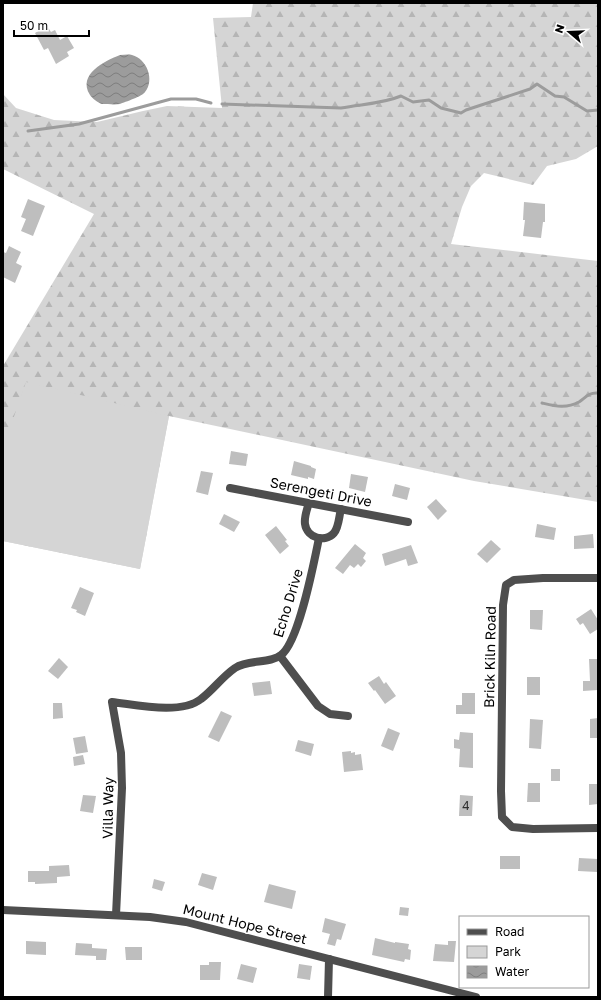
<svg xmlns="http://www.w3.org/2000/svg" width="601" height="1000" font-family="'Golos Text',sans-serif">
	<style>
		.forest { fill: url(#forest-firs) }
		.green { fill: #d5d5d5 }
		.water { fill: url(#water-waves) }
		.lines { fill: none; stroke-linecap: round; stroke-linejoin: round }
		.stream { stroke: #9c9c9c; stroke-width: 3 }
		.building { fill: #bebebe }
		.minor { stroke: #4e4e4e; stroke-width: 8 }
		.tertiary { stroke: #4e4e4e; stroke-width: 8 }
		.labels { text-anchor: middle; stroke-width: 3; stroke-linejoin: round; paint-order: stroke }
		.number-label { font-size: 12px; fill: #303030 }
		.street-label { font-size: 14px; fill: #000; stroke: #fff }
	</style>
	<defs>
		<pattern id="forest-firs" width="22" height="20" patternUnits="userSpaceOnUse"><rect width="22" height="20" fill="#d5d5d5"/><path d="M5 1l3.5 6h-7zM16 11l3.5 6h-7z" fill="#b5b5b5"/></pattern>
		<pattern id="water-waves" width="16" height="10" patternUnits="userSpaceOnUse"><rect width="16" height="10" fill="#9c9c9c"/><path d="M0 5q4-4 8 0t8 0" fill="none" stroke="#7d7d7d"/></pattern>
	</defs>
	<rect width="100%" height="100%" fill="#fff"/>
	<polygon class="forest" points="253,3 598,3 598,146 576,159 547,166 533,185 484,173 471,186 462,207 451,244 598,261 598,502 474,481 169,416 140,569 3,541 3,366 94,214 3,169 3,94 16,108 54,120 97,122 143,111 167,106 222,108 213,18 251,17"/>
	<polygon class="green" points="26,382 169,416 140,569 3,541 3,430 10,428"/>
	<path class="water" d="M120 55C124 55 128 54 132 55 147 59 155 80 145 92 143 96 125 102 120 104 115 105 107 104 102 104 98 103 92 98 90 95 77 74 105 61 120 55Z"/>
	<g class="lines">
		<g class="stream">
			<path d="M222 104 341 108C361 104 382 104 401 96L413 102 429 100 441 108 461 113 466 110 530 89 537 84 555 96 564 97 587 111 598 110"/>
			<polyline points="28,131 79,124 171,99 196,99 211,103"/>
			<path d="M542 403C555 406 566 409 579 402 585 398 589 392 598 393"/>
		</g>
	</g>
	<g class="building">
		<polygon points="47,26 51,32 55,30 60,40 67,36 74,48 67,52 69,56 56,64 48,48 44,50 35,33"/>
		<polygon points="28,199 45,206 33,236 21,231 26,219 21,217"/>
		<polygon points="524,202 545,204 545,222 543,222 541,238 523,236 525,220 523,220"/>
		<polygon points="9,246 21,252 16,263 22,266 15,283 3,277 3,252 6,253"/>
		<polygon points="231,451 248,454 246,466 229,464"/>
		<polygon points="294,461 311,466 311,467 316,469 314,479 308,477 308,479 291,475"/>
		<polygon points="201,471 213,473 208,495 196,492"/>
		<polygon points="351,474 368,477 365,492 349,488"/>
		<polygon points="395,484 410,488 407,500 392,496"/>
		<polygon points="436,499 447,511 438,520 427,507"/>
		<polygon points="224,514 240,522 234,532 219,524"/>
		<polygon points="537,524 556,528 554,540 535,537"/>
		<polygon points="276,526 287,540 285,541 289,546 280,554 265,535"/>
		<polygon points="593,534 594,548 574,549 574,536"/>
		<polygon points="491,540 501,549 487,563 477,554"/>
		<polygon points="355,544 366,553 363,558 366,561 361,567 358,564 354,568 350,565 343,574 335,568"/>
		<polygon points="411,545 418,563 408,566 406,559 385,566 382,554"/>
		<polygon points="80,587 94,593 85,616 76,612 77,610 71,608"/>
		<polygon points="591,609 598,620 598,629 590,634 583,623 580,625 576,619"/>
		<polygon points="530,610 543,610 542,630 530,629"/>
		<polygon points="59,658 68,667 58,679 48,671"/>
		<polygon points="589,659 598,659 598,690 583,691 583,681 590,681"/>
		<polygon points="379,676 384,684 386,682 396,696 385,704 375,690 374,691 368,683"/>
		<rect x="527" y="677" width="13" height="18"/>
		<polygon points="270,681 272,694 254,696 252,683"/>
		<polygon points="462,693 475,693 475,714 456,714 456,705 462,705"/>
		<polygon points="53,703 62,703 63,718 53,719"/>
		<polygon points="221,711 232,716 219,742 208,737"/>
		<polygon points="598,718 598,738 590,738 590,719"/>
		<polygon points="530,719 543,720 541,749 529,748"/>
		<polygon points="388,728 400,733 393,751 381,746"/>
		<polygon points="460,732 473,733 473,768 459,767 460,749 454,748 454,739 459,740"/>
		<polygon points="85,736 88,752 76,754 73,738"/>
		<polygon points="298,740 314,744 311,756 295,751"/>
		<polygon points="351,751 351,753 355,752 355,755 361,754 363,770 344,772 342,752"/>
		<polygon points="83,755 85,764 74,766 73,757"/>
		<rect x="551" y="769" width="9" height="12"/>
		<polygon points="528,783 540,783 540,802 527,802"/>
		<polygon points="589,784 598,784 598,804 589,805"/>
		<polygon points="83,795 96,796 93,813 80,811"/>
		<polygon points="460,795 473,796 472,816 459,816"/>
		<rect x="500" y="856" width="20" height="13"/>
		<polygon points="579,858 598,859 597,872 578,871"/>
		<polygon points="69,865 70,876 57,877 57,883 35,884 35,882 28,882 28,871 49,871 49,866"/>
		<polygon points="202,873 217,877 213,890 198,885"/>
		<polygon points="154,879 165,882 162,891 152,888"/>
		<polygon points="269,884 296,891 292,909 264,902"/>
		<polygon points="400,907 409,908 408,916 399,915"/>
		<polygon points="325,918 346,924 341,940 337,939 335,946 327,944 330,934 322,932"/>
		<polygon points="375,938 395,943 395,942 409,944 408,949 411,950 410,960 405,959 404,962 372,955"/>
		<polygon points="26,941 46,942 46,955 26,954"/>
		<polygon points="448,941 456,941 454,962 433,961 435,944 448,945"/>
		<polygon points="76,943 92,944 92,948 107,949 106,960 96,960 96,956 75,955"/>
		<polygon points="125,947 142,947 142,960 126,960"/>
		<polygon points="209,962 221,962 220,980 200,980 200,965 209,965"/>
		<polygon points="241,964 257,968 253,983 237,979"/>
		<polygon points="299,964 312,966 310,980 297,978"/>
	</g>
	<g class="lines">
		<g class="minor">
			<polyline points="230,488 408,522"/>
			<path d="M309 503C307 509 304 517 305 524 307 538 325 543 334 533 339 527 339 516 341 509"/>
			<polyline points="598,578 543,578 514,580 506,585 503,605 501,791 502,817 512,827 533,829 598,828"/>
			<polyline points="280,656 318,706 330,714 348,716"/>
			<path d="M116 915 122 788 121 753 112 702C137 705 181 715 201 699 213 690 222 677 235 668 249 659 270 664 281 655 299 642 314 562 319 538"/>
			<polyline points="328,997 329,959"/>
		</g>
		<polyline class="tertiary" points="3,910 150,917 186,922 476,997"/>
	</g>
	<g class="labels">
		<g class="number-label">
			<text x="466" y="810">4</text>
		</g>
		<g class="street-label">
			<text transform="translate(321 492) rotate(11)" y="5">Serengeti Drive</text>
			<text transform="translate(288 603) rotate(-73)" y="5">Echo Drive</text>
			<text transform="translate(490 657) rotate(-89)" y="5">Brick Kiln Road</text>
			<text transform="translate(108 808) rotate(-89)" y="5">Villa Way</text>
			<text transform="translate(245 924) rotate(14)" y="5">Mount Hope Street</text>
		</g>
	</g>
	<rect width="601" height="1000" fill="none" stroke="#000000" stroke-width="8"/>
	<rect x="459" y="916" width="130" height="72" fill="#ffffff" stroke="#999999"/>
	<rect x="467" y="929" width="20" height="6" fill="#4e4e4e" stroke="#999999"/>
	<text x="495" y="936" font-size="12" fill="#000000">Road</text>
	<rect x="467" y="946" width="20" height="12" fill="#d5d5d5" stroke="#999999"/>
	<text x="495" y="956" font-size="12" fill="#000000">Park</text>
	<rect x="467" y="966" width="20" height="12" fill="url(#water-waves)" stroke="#999999"/>
	<text x="495" y="976" font-size="12" fill="#000000">Water</text>
	<g transform="translate(569 32) rotate(289)" stroke="#ffffff" stroke-width="3" paint-order="stroke">
	<path d="M0-3L7 15L0 10L-7 15Z" fill="#000000"/>
	<text y="-6" font-size="11" font-weight="bold" text-anchor="middle" fill="#000000">N</text>
	</g>
	<path d="M14 30v6h75v-6" fill="none" stroke="#000000" stroke-width="2"/>
	<text x="20" y="30" font-size="12" fill="#000000" stroke="#ffffff" stroke-width="3" paint-order="stroke">50 m</text>
</svg>
